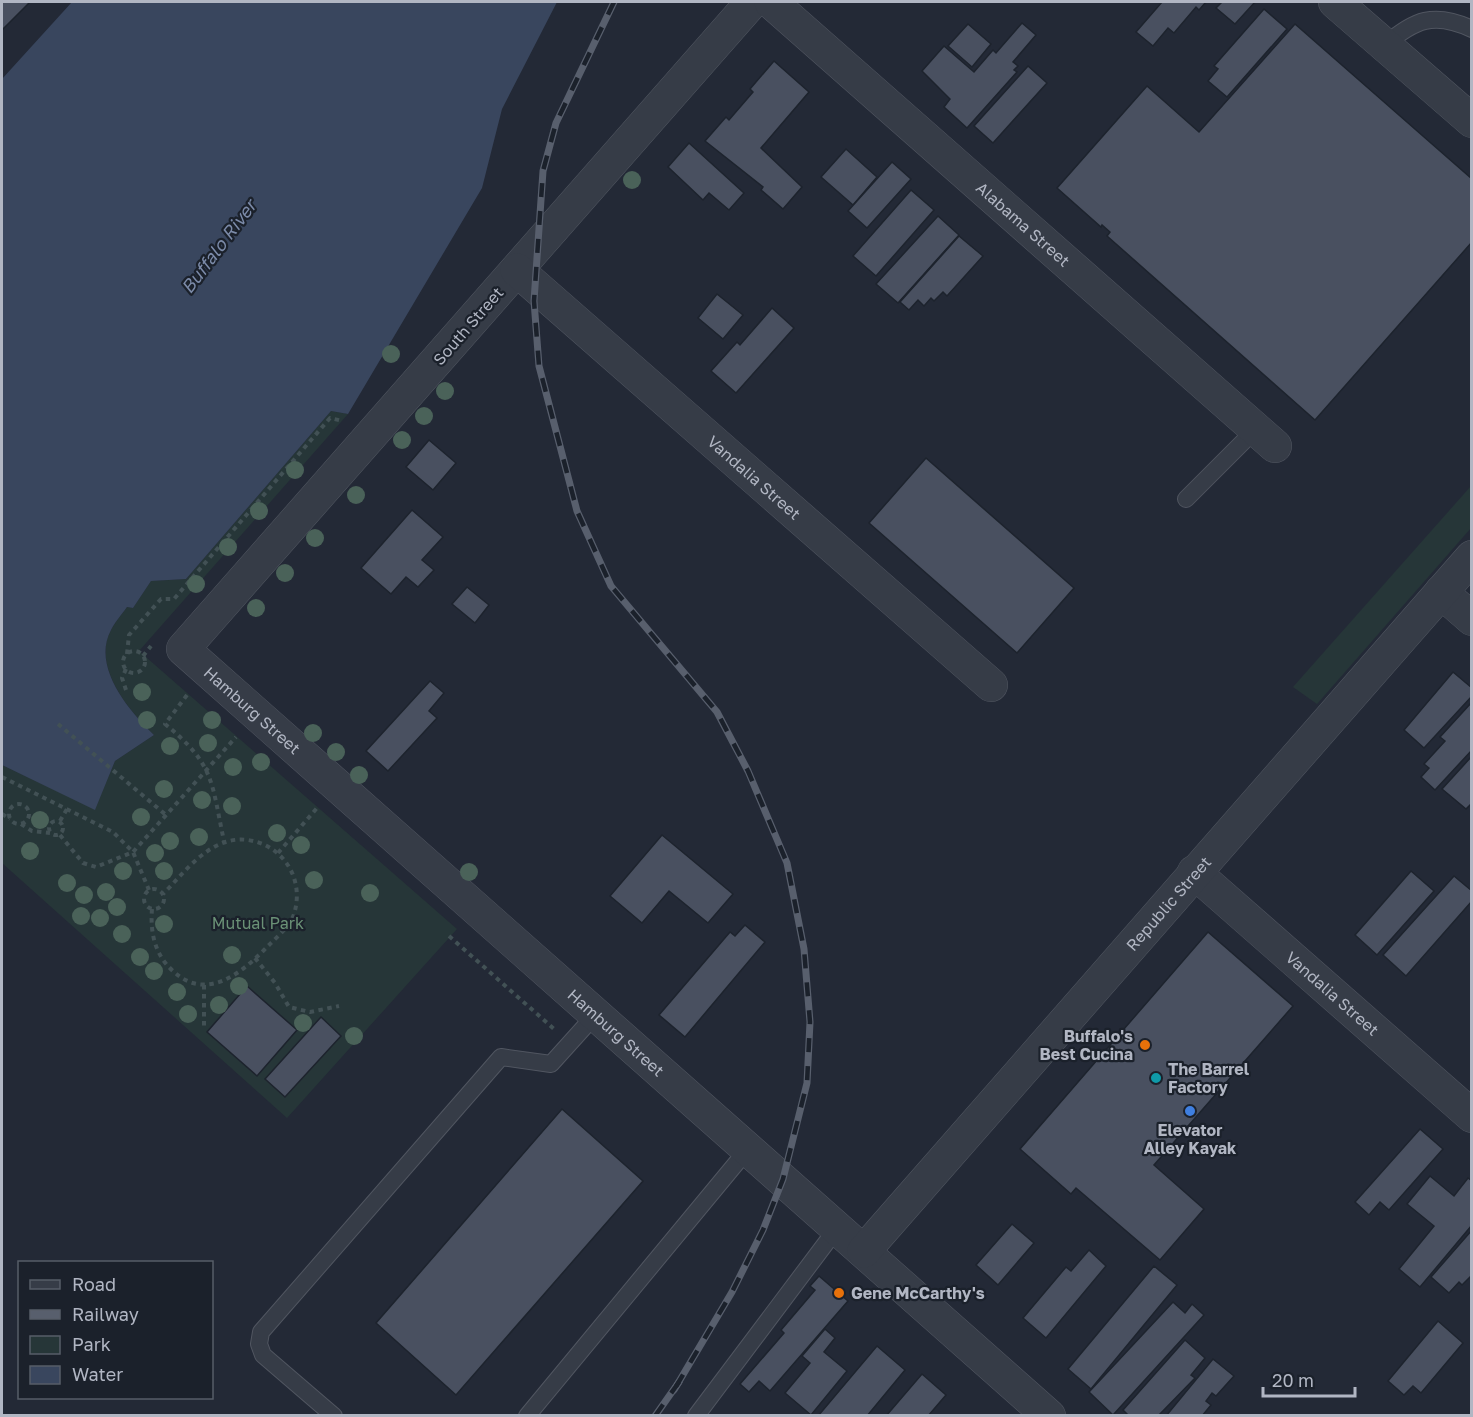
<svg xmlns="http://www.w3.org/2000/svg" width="1473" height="1417" font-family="'Golos Text',sans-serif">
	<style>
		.green { fill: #263638 }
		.water { fill: #39465e }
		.building { fill: #495060; stroke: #1d232d; stroke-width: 1.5 }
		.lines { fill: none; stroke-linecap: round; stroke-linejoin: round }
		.lane-casing { stroke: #515661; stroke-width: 18 }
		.street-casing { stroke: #515661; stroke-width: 34 }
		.path { stroke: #425155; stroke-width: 4; stroke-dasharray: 4.5 4.5; stroke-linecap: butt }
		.lane { stroke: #363c47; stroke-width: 16 }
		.street { stroke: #363c47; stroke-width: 33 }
		.rail-casing { stroke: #585f6d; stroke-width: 7 }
		.rail { stroke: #1b212b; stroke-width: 4.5; stroke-dasharray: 14; stroke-linecap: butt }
		.tree { fill: #4a6259 }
		.food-dot { fill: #e8710a; stroke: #1b212b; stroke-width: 2 }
		.culture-dot { fill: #0f9aa8; stroke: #1b212b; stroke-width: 2 }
		.shop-dot { fill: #3f7fe0; stroke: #1b212b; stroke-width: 2 }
		.labels { text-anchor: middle; stroke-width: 4.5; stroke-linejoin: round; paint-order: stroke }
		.street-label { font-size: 16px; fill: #b1b6c3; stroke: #1b212b }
		.park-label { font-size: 16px; fill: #6a9176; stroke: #1b212b }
		.poi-label { font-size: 16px; font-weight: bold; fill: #b1b6c3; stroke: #1b212b; text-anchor: start }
		.water-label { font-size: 18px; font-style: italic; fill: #7c8ba9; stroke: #1b212b }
	</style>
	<rect width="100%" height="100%" fill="#232936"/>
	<g class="green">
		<path d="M331 411 348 414 139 651 457 929 287 1118 2 863V765L95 809 115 761 154 735C130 712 91 666 111 630 115 622 122 614 127 607L133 608 151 581 186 579Z"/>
		<polygon points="1471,486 1471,528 1317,704 1293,687"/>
	</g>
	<path class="water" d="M72 2H557L502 109 482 188 348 414 331 411 186 579 151 581 133 608 127 607C122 614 115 622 111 630 91 667 130 712 154 735L115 761 95 810 2 765V79Z"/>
	<g class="building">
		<polygon points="2,2 30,2 2,30"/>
		<polygon points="1162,2 1206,2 1199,10 1196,7 1174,33 1168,28 1153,46 1136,32"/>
		<polygon points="1222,2 1255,2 1235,24 1216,8"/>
		<polygon points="1264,9 1287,29 1227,97 1208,81 1218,69 1214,66"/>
		<polygon points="1022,23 1036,35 1013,62 1018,66 1014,70 1017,72 967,128 944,107 950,99 922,71 944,46 974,72 993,50 996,53"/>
		<polygon points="968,24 991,44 972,67 948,46"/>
		<polygon points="1295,24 1472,179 1472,242 1315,420 1107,236 1110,232 1102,225 1101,227 1057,188 1147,86 1199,132"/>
		<polygon points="774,61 809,92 761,148 802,187 783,209 761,190 763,187 705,141 726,117 729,120 753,92 750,89"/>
		<polygon points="1028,66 1047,83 993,143 974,126"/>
		<polygon points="689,143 744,193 729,210 709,193 703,200 668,167"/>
		<polygon points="846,149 877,177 853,205 821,177"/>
		<polygon points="892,162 911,179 867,228 848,211"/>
		<polygon points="911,190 934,210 876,276 853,256"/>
		<polygon points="938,216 959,235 898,303 876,284"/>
		<polygon points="959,236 983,256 947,296 943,292 934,301 931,298 924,306 918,300 909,310 900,302"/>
		<polygon points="717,294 743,315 723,339 698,318"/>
		<polygon points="772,308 794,328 736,393 711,371 737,342 740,345"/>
		<polygon points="429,440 456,463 433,490 406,467"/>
		<polygon points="926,458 1074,588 1017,653 869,523"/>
		<polygon points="412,510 443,537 422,560 434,570 418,587 406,577 391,594 361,568"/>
		<polygon points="467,587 489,605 475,623 452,604"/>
		<polygon points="1453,672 1472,688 1472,696 1424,748 1404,730"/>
		<polygon points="430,681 444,693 429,711 437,718 388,771 366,751"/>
		<polygon points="1472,702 1472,750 1435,790 1421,777 1429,768 1424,764 1445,741 1440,737"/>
		<polygon points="1472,756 1472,803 1466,809 1442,789"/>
		<polygon points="662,835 733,894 708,923 669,891 642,923 610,896"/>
		<polygon points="1411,871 1434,891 1377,955 1355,935"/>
		<polygon points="1454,876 1472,891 1472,901 1406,976 1383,955"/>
		<polygon points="745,925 765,942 685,1037 659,1015 730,932 735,936"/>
		<polygon points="1208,932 1293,1006 1154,1165 1204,1209 1160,1260 1076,1188 1071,1194 1020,1149"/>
		<polygon points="247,986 297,1030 257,1076 207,1032"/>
		<polygon points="321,1017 341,1036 285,1097 265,1079"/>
		<polygon points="562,1109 643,1181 456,1395 376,1323"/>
		<polygon points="1420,1129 1443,1149 1389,1210 1380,1202 1369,1215 1355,1202"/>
		<polygon points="1430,1176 1454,1196 1468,1178 1472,1181 1472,1225 1420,1287 1399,1269 1434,1226 1407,1204"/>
		<polygon points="1012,1224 1034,1243 998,1285 976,1265"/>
		<polygon points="1472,1230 1472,1275 1462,1285 1459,1282 1449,1293 1431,1277"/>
		<polygon points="1089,1250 1106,1266 1046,1338 1023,1318 1066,1267 1071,1271"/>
		<polygon points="1154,1266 1177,1285 1091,1389 1068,1369"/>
		<polygon points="819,1276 848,1301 770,1391 759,1381 749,1392 740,1384 784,1333 781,1330 815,1290 810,1286"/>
		<polygon points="1173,1302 1185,1313 1192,1304 1204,1315 1113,1415 1089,1392"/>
		<polygon points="1438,1321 1463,1343 1421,1393 1413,1386 1404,1395 1388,1381"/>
		<polygon points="825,1329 835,1338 824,1352 847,1371 811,1415 785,1393 810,1363 802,1356"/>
		<polygon points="1185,1340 1205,1358 1191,1375 1195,1378 1158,1416 1129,1416 1123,1410"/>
		<polygon points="877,1346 905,1370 867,1416 818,1416"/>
		<polygon points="1213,1359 1234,1376 1216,1396 1212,1393 1206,1401 1211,1405 1202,1416 1166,1416"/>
		<polygon points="922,1374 946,1395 928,1416 886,1416"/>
	</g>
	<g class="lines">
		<g class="lane-casing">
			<g id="lane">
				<path d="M1385 45C1414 20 1434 11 1472 29"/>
				<polyline points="1186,499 1256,429"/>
				<polyline points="334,1416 263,1355 259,1344 261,1332 501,1057 551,1064 597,1013"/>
				<polyline points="527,1416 748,1149"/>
				<polyline points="696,1416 838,1227"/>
			</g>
		</g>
		<g class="street-casing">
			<g id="street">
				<path id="s1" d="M752 2 183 649 1049 1416"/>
				<path id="s2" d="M771 2 1275 446"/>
				<polyline points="1335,2 1472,121"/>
				<path id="s3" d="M517 270 991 685"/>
				<polyline points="1441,592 1472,619"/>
				<path id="s4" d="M1194 872 1472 1116"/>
				<path id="s5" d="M864 1251 1472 557"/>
			</g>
		</g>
		<g class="path">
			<circle cx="134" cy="662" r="11"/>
			<polyline points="127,654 129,635 161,599 174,599 330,418 343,421"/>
			<polyline points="143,656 151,646"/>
			<polyline points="126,690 122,678 126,669"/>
			<path d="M187 695 165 724C215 765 211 781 224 841"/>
			<polyline points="58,724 166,815"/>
			<polyline points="2,777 113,832 133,852 149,890"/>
			<circle cx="19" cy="814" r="10"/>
			<polyline points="2,814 10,819"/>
			<circle cx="56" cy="828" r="7"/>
			<polyline points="60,821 67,809"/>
			<polyline points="21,824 32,831 50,833"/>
			<polyline points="60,835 83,863 96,867 133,852 236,737"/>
			<polyline points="278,853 317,808"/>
			<circle cx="154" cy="899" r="10"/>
			<path d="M152 909C150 933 155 955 173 971 207 1003 243 972 269 945 278 936 290 926 294 914 305 879 283 845 248 840 211 835 186 871 163 894"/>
			<polyline points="449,936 554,1029"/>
			<polyline points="255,958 275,983 289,1007 310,1012 339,1006"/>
			<polyline points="204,985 204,1026"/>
		</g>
		<use href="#lane" class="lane"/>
		<use href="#street" class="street"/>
		<g class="rail-casing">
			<g id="rail">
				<polyline points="614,2 556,123 543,171 534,301 539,366 577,511 611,586 717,712 748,771 787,863 804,949 810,1022 807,1083 783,1179 763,1230 732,1292 674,1390"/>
				<polyline points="655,1416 679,1382"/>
			</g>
		</g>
		<use href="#rail" class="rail"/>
	</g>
	<g class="tree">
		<circle cx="632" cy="180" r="9"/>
		<circle cx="391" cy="354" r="9"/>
		<circle cx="445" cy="391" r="9"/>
		<circle cx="424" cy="416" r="9"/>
		<circle cx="402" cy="440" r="9"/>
		<circle cx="295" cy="470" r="9"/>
		<circle cx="356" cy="495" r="9"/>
		<circle cx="259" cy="511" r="9"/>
		<circle cx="315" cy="538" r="9"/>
		<circle cx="228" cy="547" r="9"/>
		<circle cx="285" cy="573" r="9"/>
		<circle cx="196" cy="584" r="9"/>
		<circle cx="256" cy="608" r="9"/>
		<circle cx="142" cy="692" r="9"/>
		<circle cx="147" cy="720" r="9"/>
		<circle cx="212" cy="720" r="9"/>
		<circle cx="313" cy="733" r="9"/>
		<circle cx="208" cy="743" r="9"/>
		<circle cx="170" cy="746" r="9"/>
		<circle cx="336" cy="752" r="9"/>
		<circle cx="261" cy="762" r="9"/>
		<circle cx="233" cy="767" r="9"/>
		<circle cx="359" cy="775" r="9"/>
		<circle cx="164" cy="789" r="9"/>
		<circle cx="202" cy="800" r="9"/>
		<circle cx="232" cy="806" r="9"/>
		<circle cx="141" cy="817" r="9"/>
		<circle cx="40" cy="820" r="9"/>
		<circle cx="277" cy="833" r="9"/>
		<circle cx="199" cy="837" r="9"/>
		<circle cx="170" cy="841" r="9"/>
		<circle cx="301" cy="845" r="9"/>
		<circle cx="30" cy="851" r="9"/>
		<circle cx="155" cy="853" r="9"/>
		<circle cx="123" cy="871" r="9"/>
		<circle cx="164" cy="871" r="9"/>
		<circle cx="469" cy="872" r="9"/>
		<circle cx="314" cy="880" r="9"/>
		<circle cx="67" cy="883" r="9"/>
		<circle cx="106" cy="892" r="9"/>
		<circle cx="370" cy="893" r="9"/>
		<circle cx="84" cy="895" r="9"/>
		<circle cx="117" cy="907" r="9"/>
		<circle cx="81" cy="916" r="9"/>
		<circle cx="100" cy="918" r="9"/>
		<circle cx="164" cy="924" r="9"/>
		<circle cx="122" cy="934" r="9"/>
		<circle cx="232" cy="955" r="9"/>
		<circle cx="140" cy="957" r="9"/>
		<circle cx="154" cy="971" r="9"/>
		<circle cx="239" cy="986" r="9"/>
		<circle cx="177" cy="992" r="9"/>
		<circle cx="219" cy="1005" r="9"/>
		<circle cx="188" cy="1014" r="9"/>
		<circle cx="303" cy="1023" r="9"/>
		<circle cx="354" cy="1036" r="9"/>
	</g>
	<g class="food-dot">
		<circle cx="1145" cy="1045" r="6"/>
		<circle cx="839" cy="1293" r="6"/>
	</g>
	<circle class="culture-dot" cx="1156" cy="1078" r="6"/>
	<circle class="shop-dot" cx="1190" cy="1111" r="6"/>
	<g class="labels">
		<g class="street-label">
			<text dy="6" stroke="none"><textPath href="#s2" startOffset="336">Alabama Street</textPath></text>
			<text transform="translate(468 326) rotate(-49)" y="6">South Street</text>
			<text dy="6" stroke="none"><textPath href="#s3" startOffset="315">Vandalia Street</textPath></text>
			<text dy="6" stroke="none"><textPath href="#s1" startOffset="954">Hamburg Street</textPath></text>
			<text dy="6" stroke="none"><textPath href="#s5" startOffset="462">Republic Street</textPath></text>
			<text dy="6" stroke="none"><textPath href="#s4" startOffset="184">Vandalia Street</textPath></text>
			<text dy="6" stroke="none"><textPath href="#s1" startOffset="1440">Hamburg Street</textPath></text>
		</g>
		<g class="park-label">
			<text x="258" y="929">Mutual Park</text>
		</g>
		<g class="poi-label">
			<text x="1133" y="1042" text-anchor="end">Buffalo's<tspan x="1133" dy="18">Best Cucina</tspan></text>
			<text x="1168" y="1075">The Barrel<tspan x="1168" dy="18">Factory</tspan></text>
			<text x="1190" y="1136" text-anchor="middle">Elevator<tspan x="1190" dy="18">Alley Kayak</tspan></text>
			<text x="851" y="1299">Gene McCarthy's</text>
		</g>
		<g class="water-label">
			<text transform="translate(219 247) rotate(-53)" y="6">Buffalo River</text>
		</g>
	</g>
	<rect width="1473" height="1417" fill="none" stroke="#b1b6c3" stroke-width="6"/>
	<rect x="18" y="1261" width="195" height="138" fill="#1b212b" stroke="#575d68" stroke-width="1.5"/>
	<rect x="30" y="1280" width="30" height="9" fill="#363c47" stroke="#575d68" stroke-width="1.5"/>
	<text x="72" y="1291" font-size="18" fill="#b1b6c3">Road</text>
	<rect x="30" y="1310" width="30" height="9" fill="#585f6d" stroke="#575d68" stroke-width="1.5"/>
	<text x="72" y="1321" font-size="18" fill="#b1b6c3">Railway</text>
	<rect x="30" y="1336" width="30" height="18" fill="#263638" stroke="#575d68" stroke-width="1.5"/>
	<text x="72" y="1351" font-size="18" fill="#b1b6c3">Park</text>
	<rect x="30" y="1366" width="30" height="18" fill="#39465e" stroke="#575d68" stroke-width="1.5"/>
	<text x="72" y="1381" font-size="18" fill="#b1b6c3">Water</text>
	<path d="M1263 1387v9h92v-9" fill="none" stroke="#b1b6c3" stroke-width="3"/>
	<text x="1272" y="1387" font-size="18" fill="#b1b6c3" stroke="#1b212b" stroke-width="4.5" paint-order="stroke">20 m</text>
</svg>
